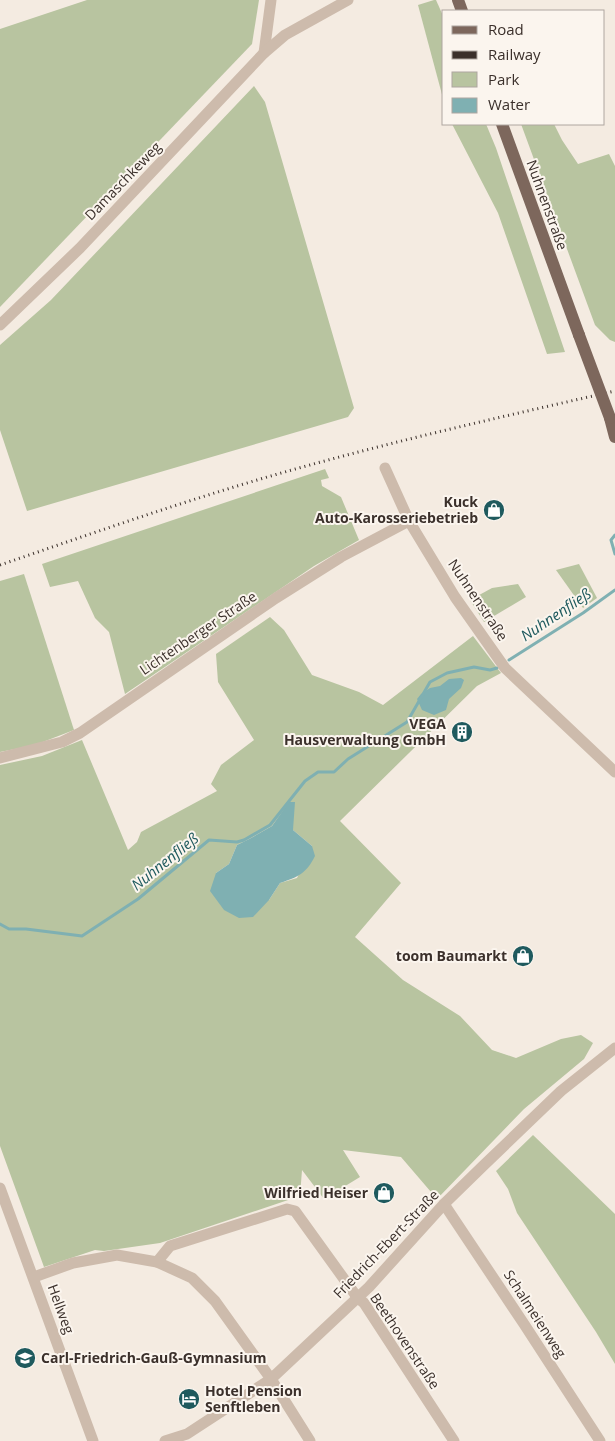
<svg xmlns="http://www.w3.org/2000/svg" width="615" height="1441" font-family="'Open Sans',sans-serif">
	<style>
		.green { fill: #b8c4a0; fill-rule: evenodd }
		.water { fill: #7fb0b2 }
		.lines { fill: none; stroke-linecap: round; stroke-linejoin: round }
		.stream { stroke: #7fb0b2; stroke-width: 3 }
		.minor { stroke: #cdbbac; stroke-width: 11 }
		.major { stroke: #7d675c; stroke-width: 12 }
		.rail { stroke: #3b302b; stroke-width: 3; stroke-dasharray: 1 4; stroke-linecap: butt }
		.major-bridge { stroke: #7d675c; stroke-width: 12 }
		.labels { text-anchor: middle; stroke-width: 4; stroke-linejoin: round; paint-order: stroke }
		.street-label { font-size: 14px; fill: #3b302b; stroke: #fbf5ee }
		.poi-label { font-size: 14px; font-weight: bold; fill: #3b302b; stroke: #fbf5ee; text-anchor: end }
		.water-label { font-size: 15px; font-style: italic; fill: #1f5a5e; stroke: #fbf5ee }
	</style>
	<rect width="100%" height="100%" fill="#f4ebe1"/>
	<g class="green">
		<polygon points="87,0 259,0 252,44 0,307 0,29"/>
		<polygon points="434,0 436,0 444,18 444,102 418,5"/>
		<polygon points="254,86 265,102 354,408 348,417 27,511 0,430 0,345 51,300"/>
		<polygon points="452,124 486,124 496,148 565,352 547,354 498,213"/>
		<polygon points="521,124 554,124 562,140 578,164 609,154 615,166 615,342 610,340 595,325"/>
		<polygon points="325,469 329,478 321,480 322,486 341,497 359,540 314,566 125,694 109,632 95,618 78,581 50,587 42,564"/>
		<polygon points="579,564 597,598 583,608 556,570"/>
		<polygon points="24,574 74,730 35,745 0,752 0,581"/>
		<polygon points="518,584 526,597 484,622 470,600 492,588"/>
		<path d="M270 617 284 630 312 675 359 692 383 705 473 636 501 673 477 686 340 821 401 883 355 937 403 980 460 1016 492 1050 516 1058 561 1039 581 1035 593 1043 584 1059 524 1109 437 1199 401 1157 343 1150 360 1177 324 1199 302 1170 300 1196 160 1243 104 1251 95 1250 44 1267 0 1146V765L42 756 82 740 128 850 137 842 141 832 217 791 211 784 221 765 254 740 218 682 216 654ZM289 803 293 830 312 846 297 878 280 883 269 900 216 873 229 864 237 845 251 838 272 826Z"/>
		<polygon points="533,1135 615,1214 615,1364 596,1332 517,1213 508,1189 496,1171"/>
	</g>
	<g class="water">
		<polygon points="461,678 464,680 461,688 449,699 446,710 434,715 422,710 417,699 421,694 430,688 440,686 449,679"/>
		<path d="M289 802H295L293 830 312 846 315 856C306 874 298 877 280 883L269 900 253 917 239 918 224 910 210 891 216 873 229 864 237 845 251 838 272 826Z"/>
	</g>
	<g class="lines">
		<g class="stream">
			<polyline points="615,535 611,540 615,554"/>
			<polyline points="509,660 583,613 615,590"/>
			<polyline points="0,924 9,929 26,929 82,936 138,899 209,840 237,842 244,840 270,825 305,781 318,772 334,772 348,759 407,722 430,682 447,673 474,667 490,670 497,668"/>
		</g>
		<g class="minor">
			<polyline points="264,53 271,0"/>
			<polyline points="0,325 80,248 264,53 285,35 348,0"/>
			<polyline points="385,468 409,521 455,597 505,668 615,772"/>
			<polyline points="0,758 62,742 80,733 276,598 341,557 409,521"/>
			<polyline points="0,1188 93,1441"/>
			<polyline points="444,1204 524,1324 600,1441"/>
			<polyline points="157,1262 170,1246 287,1209 295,1211 357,1297 364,1303 454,1441"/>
			<polyline points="34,1277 73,1263 117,1255 157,1262 192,1278 215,1301 271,1379 310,1441"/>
			<polyline points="165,1441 187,1434 271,1379 369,1287 444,1204 484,1165 561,1091 615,1048"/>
		</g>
		<g class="major">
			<polyline points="458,0 462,11"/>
			<polyline points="502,124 579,335"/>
			<polyline points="610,418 615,437"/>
		</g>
		<path class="rail" d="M0 565C99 531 198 496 299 468 403 439 509 415 615 391"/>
		<polyline class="major-bridge" points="579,335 610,418"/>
	</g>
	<defs>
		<g id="shop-disc" transform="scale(1.125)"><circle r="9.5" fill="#1f5a5e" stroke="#fbf5ee"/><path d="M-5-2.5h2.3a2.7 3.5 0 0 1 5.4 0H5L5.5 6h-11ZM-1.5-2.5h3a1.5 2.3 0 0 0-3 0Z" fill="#fff"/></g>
		<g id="building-disc" transform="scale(1.125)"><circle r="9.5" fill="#1f5a5e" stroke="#fbf5ee"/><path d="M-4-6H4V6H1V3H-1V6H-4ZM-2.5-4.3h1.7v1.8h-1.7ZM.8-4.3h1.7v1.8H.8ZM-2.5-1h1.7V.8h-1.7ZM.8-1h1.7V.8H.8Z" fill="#fff"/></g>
		<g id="school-disc" transform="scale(1.125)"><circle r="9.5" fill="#1f5a5e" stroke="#fbf5ee"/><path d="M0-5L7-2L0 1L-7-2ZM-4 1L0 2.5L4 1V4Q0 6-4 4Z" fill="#fff"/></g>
		<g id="hotel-disc" transform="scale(1.125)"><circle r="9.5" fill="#1f5a5e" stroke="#fbf5ee"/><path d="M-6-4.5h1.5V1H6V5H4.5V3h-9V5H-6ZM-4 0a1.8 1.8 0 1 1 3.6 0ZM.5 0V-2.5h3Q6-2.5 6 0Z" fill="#fff"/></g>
	</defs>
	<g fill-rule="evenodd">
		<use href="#shop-disc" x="494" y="510"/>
		<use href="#building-disc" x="462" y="732"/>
		<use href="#shop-disc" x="523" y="956"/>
		<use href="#shop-disc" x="384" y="1193"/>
		<use href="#school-disc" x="25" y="1358"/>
		<use href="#hotel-disc" x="189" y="1399"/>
	</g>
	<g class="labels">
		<g class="street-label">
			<text transform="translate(123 181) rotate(-46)" y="5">Damaschkeweg</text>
			<text transform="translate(547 205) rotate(70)" y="5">Nuhnenstraße</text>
			<text transform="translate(478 600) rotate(56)" y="5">Nuhnenstraße</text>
			<text transform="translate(198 633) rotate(-34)" y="5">Lichtenberger Straße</text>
			<text transform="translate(386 1244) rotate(-46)" y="5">Friedrich-Ebert-Straße</text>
			<text transform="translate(61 1309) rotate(70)" y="5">Hellweg</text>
			<text transform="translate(535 1314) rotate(57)" y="5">Schalmeienweg</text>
			<text transform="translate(405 1341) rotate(56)" y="5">Beethovenstraße</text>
		</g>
		<g class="poi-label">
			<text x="478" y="507">Kuck<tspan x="478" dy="16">Auto-Karosseriebetrieb</tspan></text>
			<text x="446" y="729">VEGA<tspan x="446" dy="16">Hausverwaltung GmbH</tspan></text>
			<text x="507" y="961">toom Baumarkt</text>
			<text x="368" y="1198">Wilfried Heiser</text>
			<text x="41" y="1363" text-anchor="start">Carl-Friedrich-Gauß-Gymnasium</text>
			<text x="205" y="1396" text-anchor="start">Hotel Pension<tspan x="205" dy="16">Senftleben</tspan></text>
		</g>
		<g class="water-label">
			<text transform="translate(556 615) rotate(-34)" y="5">Nuhnenfließ</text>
			<text transform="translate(165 862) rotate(-39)" y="5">Nuhnenfließ</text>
		</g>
	</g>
	<rect x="442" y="10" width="162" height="115" fill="#fbf5ee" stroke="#aea6a0"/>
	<rect x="452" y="26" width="25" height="8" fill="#7d675c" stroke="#aea6a0"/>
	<text x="488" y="35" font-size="15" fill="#3b302b">Road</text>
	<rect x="452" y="51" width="25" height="8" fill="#3b302b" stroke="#aea6a0"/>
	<text x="488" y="60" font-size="15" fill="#3b302b">Railway</text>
	<rect x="452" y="72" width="25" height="15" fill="#b8c4a0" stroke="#aea6a0"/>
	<text x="488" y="85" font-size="15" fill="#3b302b">Park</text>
	<rect x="452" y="98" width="25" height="15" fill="#7fb0b2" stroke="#aea6a0"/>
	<text x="488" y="110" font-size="15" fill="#3b302b">Water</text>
</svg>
